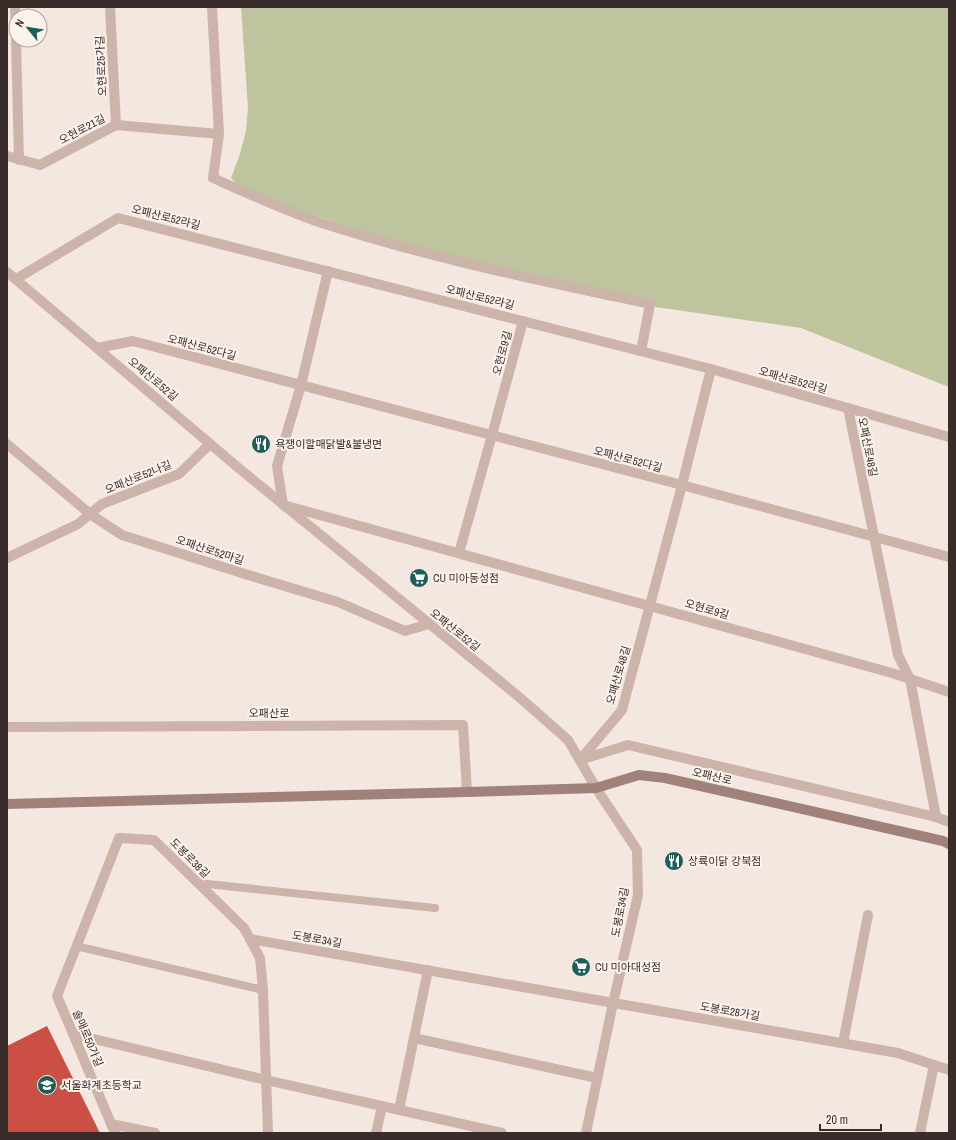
<svg xmlns="http://www.w3.org/2000/svg" width="956" height="1140" font-family="'Archivo Narrow','Noto Sans KR',sans-serif">
	<style>
		.green { fill: #bec49d }
		.building { fill: #cc4f45 }
		.lines { fill: none; stroke-linecap: round; stroke-linejoin: round }
		.lane { stroke: #cdb4aa; stroke-width: 8 }
		.street { stroke: #cdb4aa; stroke-width: 10 }
		.secondary { stroke: #a1827b; stroke-width: 10 }
		.labels { text-anchor: middle; stroke-width: 4; stroke-linejoin: round; paint-order: stroke }
		.street-label { font-size: 11px; fill: #3a2c2a; stroke: #fbf2ec }
		.poi-label { font-size: 11px; fill: #3a2c2a; stroke: #fbf2ec; text-anchor: start }
	</style>
	<rect width="100%" height="100%" fill="#f4e7df"/>
	<polygon class="green" points="241,7 949,7 949,387 801,328 649,306 447,258 246,193 231,178 240,154 246,131 248,108"/>
	<polygon class="building" points="47,1026 100,1133 7,1133 7,1046"/>
	<g class="lines">
		<g class="lane">
			<polyline points="198,883 435,908"/>
			<polyline points="76,946 263,990"/>
		</g>
		<g class="street">
			<polyline points="15,7 16,29"/>
			<polyline points="110,7 116,125"/>
			<path d="M212 7 219 134 213 178C247 193 281 209 316 221 425 257 538 280 650 304L641 351"/>
			<polyline points="16,40 19,160"/>
			<polyline points="7,156 40,165 116,125 219,134"/>
			<polyline points="7,272 241,470 518,696 568,740 596,788 637,850 638,895 613,1003 586,1133"/>
			<polyline points="16,279 118,218 711,369 949,437"/>
			<polyline points="97,348 133,341 682,485 949,557"/>
			<polyline points="848,408 898,655 910,679 936,817"/>
			<polyline points="7,444 90,514 122,535 245,574 338,602 405,631 429,624"/>
			<polyline points="283,505 277,466 301,385 328,271"/>
			<polyline points="287,506 892,673 949,692"/>
			<polyline points="459,553 492,435 523,321"/>
			<polyline points="7,558 78,524 102,504 179,474 210,444"/>
			<polyline points="7,727 463,725 467,792"/>
			<polyline points="580,760 622,710 682,485 711,369"/>
			<polyline points="580,760 628,745 936,817 949,822"/>
			<polyline points="250,939 898,1053 949,1070"/>
			<polyline points="73,1034 266,1080 502,1133"/>
			<polyline points="414,1038 597,1078"/>
			<polyline points="843,1043 868,915"/>
			<polyline points="399,1110 428,970"/>
			<polyline points="111,1124 155,1133"/>
			<polyline points="115,1133 57,996 119,838 154,840 244,928 260,958 263,990 268,1133"/>
			<polyline points="376,1133 382,1106"/>
			<polyline points="920,1133 934,1065"/>
		</g>
		<polyline class="secondary" points="7,804 467,792 596,788 639,775 665,778 943,841 949,844"/>
	</g>
	<defs>
		<g id="restaurant-disc" transform="scale(1)"><circle r="9.5" fill="#1c5e58" stroke="#fbf2ec"/><path d="M-5-6h1v4h1v-4h1v4h1v-4h1v5L-1.5 .5V6h-2V.5L-5-1ZM5-6V6H3V1.5H1.5Q1.5-4 5-6Z" fill="#fff"/></g>
		<g id="supermarket-disc" transform="scale(1)"><circle r="9.5" fill="#1c5e58" stroke="#fbf2ec"/><path d="M-6-5.5h2.5l.6 2H6L4.5 2H-2.5L-4.4-4H-6ZM-1.5 3.2a1.3 1.3 0 1 0 .1 0ZM3 3.2a1.3 1.3 0 1 0 .1 0Z" fill="#fff"/></g>
		<g id="school-disc" transform="scale(1)"><circle r="9.5" fill="#1c5e58" stroke="#fbf2ec"/><path d="M0-5L7-2L0 1L-7-2ZM-4 1L0 2.5L4 1V4Q0 6-4 4Z" fill="#fff"/></g>
	</defs>
	<g fill-rule="evenodd">
		<use href="#restaurant-disc" x="261" y="444"/>
		<use href="#supermarket-disc" x="419" y="578"/>
		<use href="#restaurant-disc" x="674" y="861"/>
		<use href="#supermarket-disc" x="581" y="967"/>
		<use href="#school-disc" x="47" y="1085"/>
	</g>
	<g class="labels">
		<g class="street-label">
			<text transform="translate(101 66) rotate(-93)" y="4">오현로25가길</text>
			<text transform="translate(82 129) rotate(-28)" y="4">오현로21길</text>
			<text transform="translate(166 217) rotate(14)" y="4">오패산로52라길</text>
			<text transform="translate(480 297) rotate(14)" y="4">오패산로52라길</text>
			<text transform="translate(202 347) rotate(15)" y="4">오패산로52다길</text>
			<text transform="translate(502 353) rotate(-75)" y="4">오현로9길</text>
			<text transform="translate(153 379) rotate(40)" y="4">오패산로52길</text>
			<text transform="translate(793 380) rotate(16)" y="4">오패산로52라길</text>
			<text transform="translate(868 447) rotate(79)" y="4">오패산로48길</text>
			<text transform="translate(628 459) rotate(15)" y="4">오패산로52다길</text>
			<text transform="translate(138 477) rotate(-22)" y="4">오패산로52나길</text>
			<text transform="translate(210 550) rotate(18)" y="4">오패산로52마길</text>
			<text transform="translate(707 609) rotate(16)" y="4">오현로9길</text>
			<text transform="translate(455 630) rotate(39)" y="4">오패산로52길</text>
			<text transform="translate(618 675) rotate(-74)" y="4">오패산로48길</text>
			<text x="269" y="717">오패산로</text>
			<text transform="translate(712 776) rotate(13)" y="4">오패산로</text>
			<text transform="translate(190 858) rotate(45)" y="4">도봉로38길</text>
			<text transform="translate(620 912) rotate(-79)" y="4">도봉로34길</text>
			<text transform="translate(317 939) rotate(10)" y="4">도봉로34길</text>
			<text transform="translate(730 1011) rotate(10)" y="4">도봉로28가길</text>
			<text transform="translate(88 1038) rotate(67)" y="4">솔매로50가길</text>
		</g>
		<g class="poi-label">
			<text x="275" y="448">욕쟁이할매닭발&amp;불냉면</text>
			<text x="433" y="582">CU 미아동성점</text>
			<text x="688" y="865">상륙이닭 강북점</text>
			<text x="595" y="971">CU 미아대성점</text>
			<text x="61" y="1089">서울화계초등학교</text>
		</g>
	</g>
	<rect width="956" height="1140" fill="none" stroke="#3a2c2a" stroke-width="16"/>
	<g transform="translate(28 28) rotate(300)"><circle r="19" fill="#fbf2ec" stroke="#aea39e"/>
	<path d="M0-3L7 15L0 10L-7 15Z" fill="#1c5e58"/>
	<text y="-6" font-size="11" font-weight="bold" text-anchor="middle" fill="#3a2c2a">N</text>
	</g>
	<path d="M820 1124v6h61v-6" fill="none" stroke="#3a2c2a" stroke-width="2"/>
	<text x="826" y="1124" font-size="12" fill="#3a2c2a" stroke="#fbf2ec" stroke-width="3" paint-order="stroke">20 m</text>
</svg>
